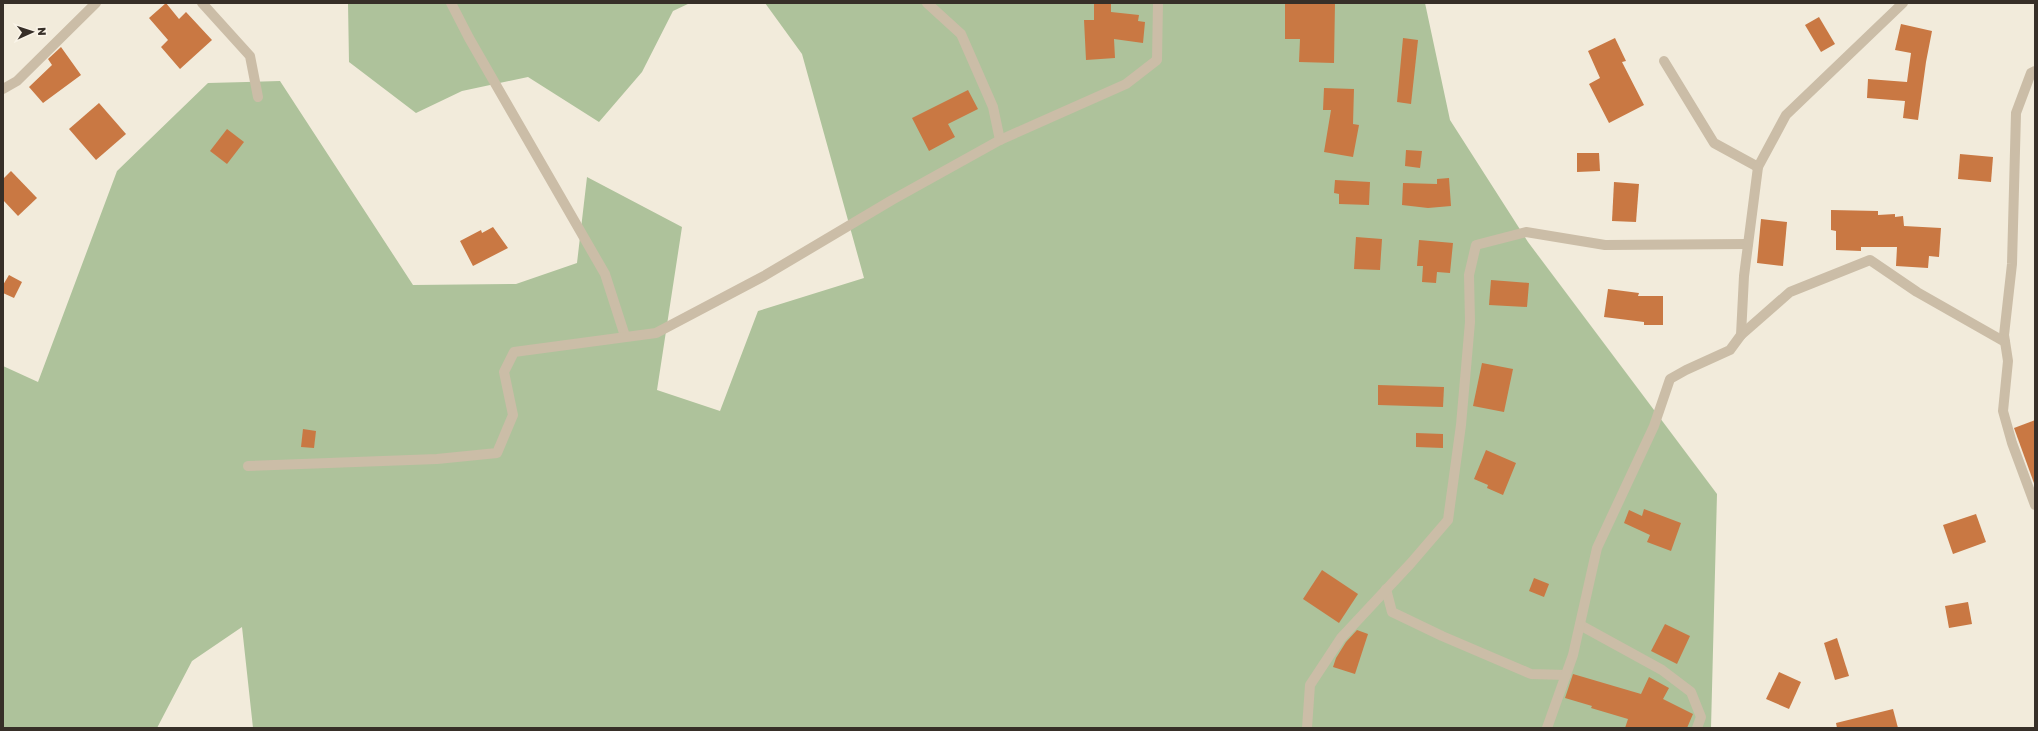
<svg xmlns="http://www.w3.org/2000/svg" width="2038" height="731" font-family="'Golos Text',sans-serif">
	<style>
		.green { fill: #aec29b }
		.building { fill: #c97843 }
		.lines { fill: none; stroke-linecap: round; stroke-linejoin: round }
		.minor { stroke: #cbbda7; stroke-width: 10 }
	</style>
	<rect width="100%" height="100%" fill="#f2ebdb"/>
	<g class="green">
		<polygon points="348,3 690,3 673,11 642,72 599,122 528,77 462,91 416,113 349,62"/>
		<polygon points="765,3 1425,3 1450,120 1528,242 1717,494 1711,728 253,728 242,627 192,661 157,728 3,728 3,366 38,382 117,171 208,83 280,81 413,285 516,284 577,263 587,177 682,227 657,390 720,411 758,311 864,278 802,54"/>
	</g>
	<g class="building">
		<polygon points="166,3 179,19 186,12 212,40 180,69 161,47 168,40 149,18"/>
		<polygon points="1285,3 1335,3 1334,63 1299,62 1300,39 1285,39"/>
		<polygon points="1094,4 1111,4 1111,12 1139,15 1138,21 1145,22 1143,43 1114,39 1115,58 1086,60 1084,20 1094,20"/>
		<polygon points="1819,17 1835,44 1821,52 1805,25"/>
		<polygon points="1901,24 1932,31 1926,62 1918,120 1903,118 1905,101 1867,98 1868,79 1907,82 1911,53 1895,50"/>
		<polygon points="1403,38 1418,40 1411,104 1397,102"/>
		<polygon points="1615,38 1626,61 1622,62 1644,105 1609,123 1589,84 1600,78 1588,51"/>
		<polygon points="61,47 81,75 43,103 29,87 52,65 48,59"/>
		<polygon points="1324,88 1354,89 1353,124 1359,125 1353,157 1324,152 1331,110 1323,110"/>
		<polygon points="968,90 978,109 948,124 955,137 929,151 912,118"/>
		<polygon points="99,103 126,134 96,160 69,129"/>
		<polygon points="227,129 244,142 227,164 210,151"/>
		<polygon points="1406,150 1422,151 1420,168 1405,166"/>
		<polygon points="1577,153 1599,153 1600,171 1577,172"/>
		<polygon points="1960,154 1993,157 1991,182 1958,179"/>
		<polygon points="11,171 37,198 18,216 3,200 3,179"/>
		<polygon points="1449,178 1451,206 1428,208 1402,205 1403,183 1437,184 1437,179"/>
		<polygon points="1335,180 1370,182 1369,205 1339,204 1339,194 1334,193"/>
		<polygon points="1614,182 1639,184 1636,222 1612,221"/>
		<polygon points="1831,210 1878,211 1878,215 1895,214 1895,217 1903,216 1904,226 1941,228 1939,257 1929,256 1928,268 1896,266 1897,247 1861,247 1861,251 1836,250 1836,231 1831,230"/>
		<polygon points="1761,219 1787,222 1783,266 1757,263"/>
		<polygon points="493,227 508,248 473,266 460,241 481,230 482,233"/>
		<polygon points="1356,237 1382,239 1380,270 1354,269"/>
		<polygon points="1419,240 1453,243 1450,273 1437,272 1436,283 1422,282 1423,266 1417,266"/>
		<polygon points="9,275 22,282 14,298 3,293 3,285"/>
		<polygon points="1491,280 1529,283 1527,307 1489,305"/>
		<polygon points="1608,289 1639,293 1638,296 1663,296 1663,325 1644,325 1644,322 1604,317"/>
		<polygon points="1482,363 1513,369 1504,412 1473,406"/>
		<polygon points="1378,385 1444,387 1443,407 1378,405"/>
		<polygon points="2035,420 2035,486 2014,428"/>
		<polygon points="303,429 316,431 314,448 301,447"/>
		<polygon points="1416,433 1443,434 1443,448 1416,447"/>
		<polygon points="1486,450 1516,463 1503,495 1487,488 1488,485 1474,479"/>
		<polygon points="1644,509 1681,523 1671,551 1647,542 1650,535 1624,523 1629,510 1642,516"/>
		<polygon points="1976,514 1986,542 1953,554 1943,525"/>
		<polygon points="1322,570 1358,594 1339,623 1303,599"/>
		<polygon points="1534,578 1549,584 1544,597 1529,591"/>
		<polygon points="1968,602 1972,624 1949,628 1945,606"/>
		<polygon points="1665,624 1690,636 1677,664 1651,651"/>
		<polygon points="1357,630 1368,634 1355,674 1333,667 1336,658 1346,642"/>
		<polygon points="1837,638 1849,676 1835,680 1824,643"/>
		<polygon points="1779,672 1801,682 1789,709 1766,699"/>
		<polygon points="1573,674 1641,694 1649,677 1669,688 1663,699 1693,714 1687,728 1625,728 1628,719 1591,708 1592,706 1565,698"/>
		<polygon points="1893,709 1898,728 1837,728 1836,723"/>
	</g>
	<g class="lines">
		<g class="minor">
			<polyline points="202,3 250,56 258,97"/>
			<polyline points="451,3 469,38 605,274 625,336"/>
			<polyline points="927,3 961,34 993,107 1000,140"/>
			<polyline points="1664,61 1714,143 1758,167"/>
			<polyline points="2035,71 2031,73 2016,113 2012,264 2004,335 2008,361 2003,411 2012,443 2035,505"/>
			<polyline points="3,89 17,81 96,3"/>
			<polyline points="1741,335 1790,292 1870,260 1917,292 2005,342"/>
			<polyline points="248,466 437,459 497,453 513,415 504,372 514,352 656,333 764,276 892,200 1000,140 1126,84 1157,60 1158,3"/>
			<polyline points="1386,589 1392,612 1442,636 1531,674 1566,675"/>
			<polyline points="1580,625 1662,670 1691,692 1701,717 1697,728"/>
			<polyline points="1307,728 1310,685 1341,638 1411,563 1448,520 1461,425 1470,322 1469,275 1476,245 1526,232 1605,245 1748,244"/>
			<polyline points="1547,728 1573,655 1597,548 1654,426 1670,379 1686,370 1730,350 1741,335 1744,276 1758,167 1786,115 1903,3"/>
		</g>
	</g>
	<rect width="2038" height="731" fill="none" stroke="#372f28" stroke-width="8"/>
	<g transform="translate(32 32) rotate(87)" stroke="#faf4e8" stroke-width="3" paint-order="stroke">
	<path d="M0-3L7 15L0 10L-7 15Z" fill="#372f28"/>
	<text y="-6" font-size="11" font-weight="bold" text-anchor="middle" fill="#372f28">N</text>
	</g>
</svg>
